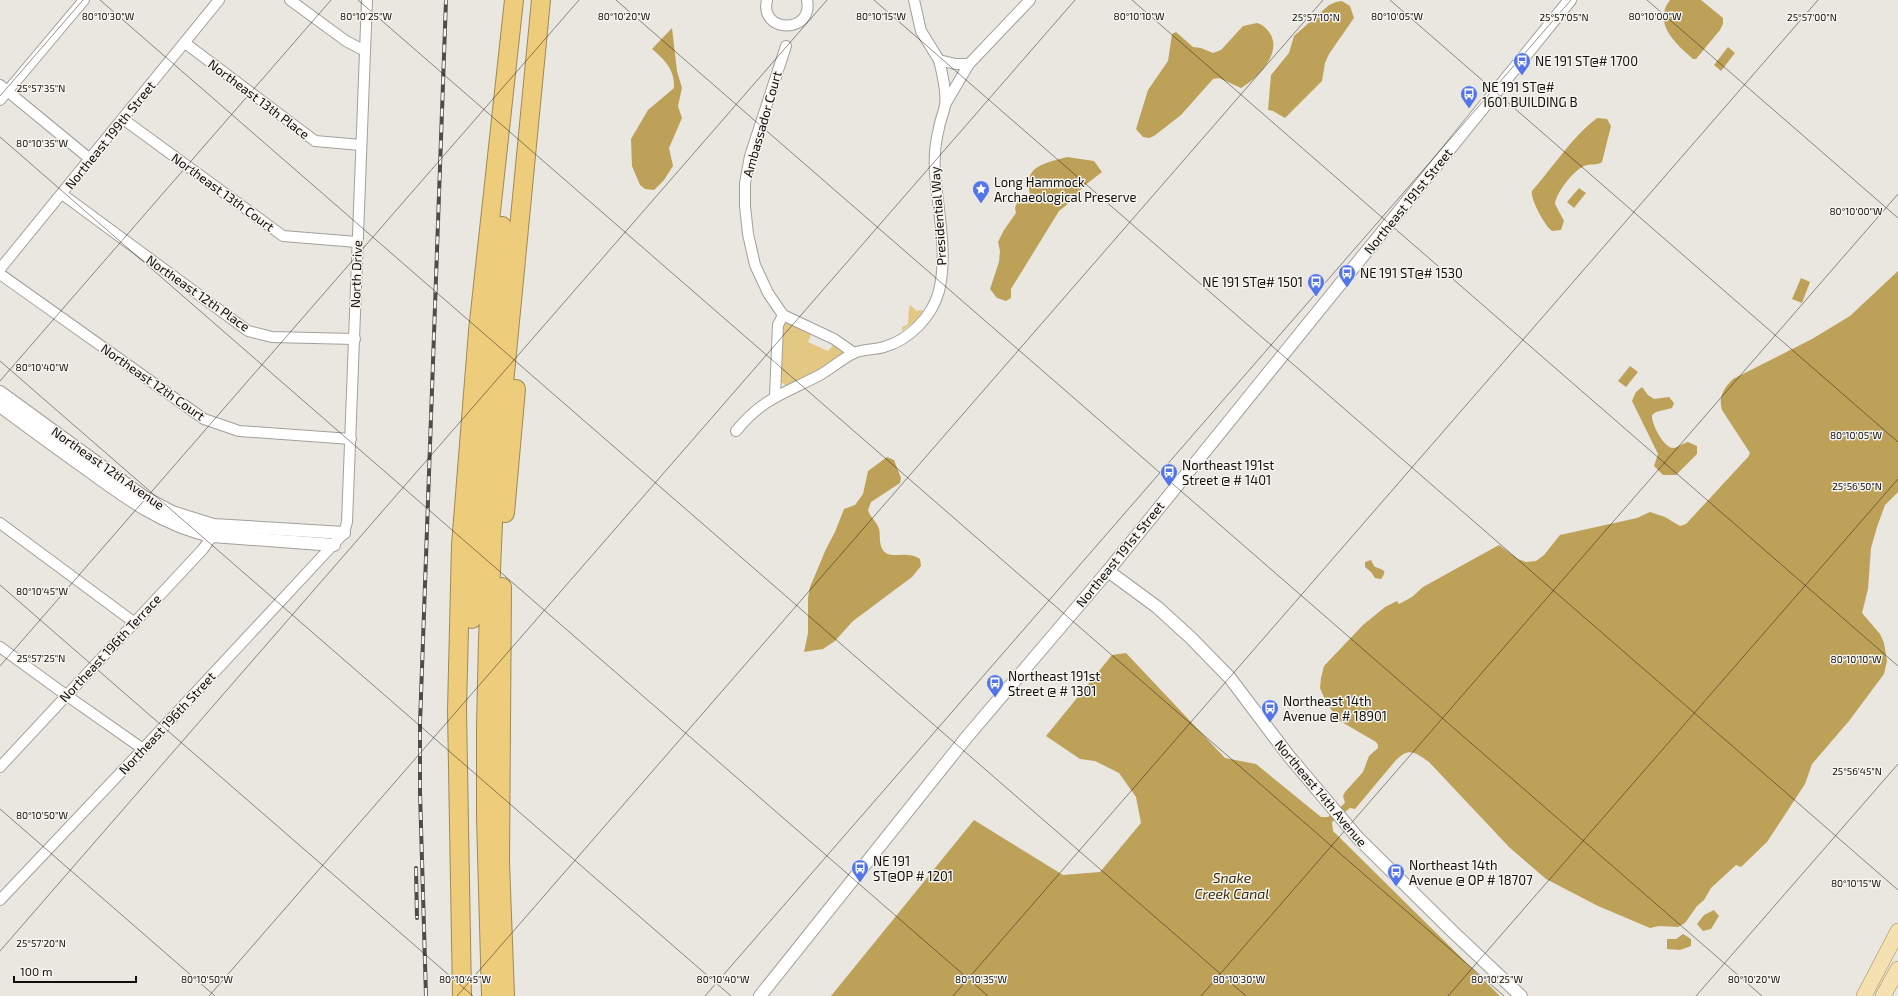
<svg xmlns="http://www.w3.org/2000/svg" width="1898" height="996" font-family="'Exo 2',sans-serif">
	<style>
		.green { fill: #e3c884 }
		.water { fill: #bea158 }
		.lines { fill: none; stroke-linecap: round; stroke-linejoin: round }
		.minor-casing { stroke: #a2a09a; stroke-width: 12 }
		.tertiary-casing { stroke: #a2a09a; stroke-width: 14 }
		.primary-casing { stroke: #9f8a54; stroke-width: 16 }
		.motorway-casing { stroke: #9f8a54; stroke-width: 20 }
		.minor { stroke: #fff; stroke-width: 10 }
		.tertiary { stroke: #fff; stroke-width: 12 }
		.primary { stroke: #f4e0b0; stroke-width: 15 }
		.motorway { stroke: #edcc7b; stroke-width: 18 }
		.rail-casing { stroke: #4d4c48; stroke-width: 4 }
		.rail { stroke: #f6f4ee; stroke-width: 2.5; stroke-dasharray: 8; stroke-linecap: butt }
		.ticks { fill: none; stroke: #0f0e0c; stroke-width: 1; stroke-opacity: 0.45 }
		.labels { text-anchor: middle; stroke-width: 3; stroke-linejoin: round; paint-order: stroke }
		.poi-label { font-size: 13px; fill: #0f0e0c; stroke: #f6f4ee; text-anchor: start }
		.street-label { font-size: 13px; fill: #0f0e0c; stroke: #f6f4ee }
		.water-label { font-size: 14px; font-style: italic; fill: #392c0b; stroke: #f6f4ee }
		.ticks-label { font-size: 10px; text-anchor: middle; fill: #0f0e0c; stroke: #f6f4ee; stroke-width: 3; stroke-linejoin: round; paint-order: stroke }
	</style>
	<rect width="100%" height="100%" fill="#e9e7e0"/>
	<g class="green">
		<path d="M910 305 917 311 920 310 923 311 915 321 902 331V327L907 325C910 319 907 313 910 305Z"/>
		<polygon points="788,321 810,334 811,335 808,342 828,351 833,345 843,350 845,353 809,377 786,386 780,381 783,326"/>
	</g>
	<g class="water">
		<path d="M1670 0H1701L1723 18V24L1720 30 1696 59H1693C1676 44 1652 23 1670 0Z"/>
		<polygon points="1342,1 1350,6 1354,18 1329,54 1325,63 1322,81 1285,118 1273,111 1268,110 1271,75 1289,53 1294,36 1329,5 1336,2"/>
		<path d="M1257 23C1263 25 1265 27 1269 32 1284 52 1257 79 1241 88L1219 78 1213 79 1181 115 1154 136 1149 138 1143 137 1136 129 1148 90 1168 61 1172 34 1176 32 1193 47 1201 48 1213 53 1221 50 1243 26Z"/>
		<path d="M672 28 677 71 682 88 678 106 682 118 669 148 673 166 664 180 654 190 645 189 640 185 632 166 631 139 648 110 674 88C675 70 665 60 652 49Z"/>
		<polygon points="1728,47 1735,53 1721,71 1714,65"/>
		<path d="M1597 118 1607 119 1611 126 1602 162C1596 166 1590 163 1584 166 1573 171 1556 193 1555 204L1564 221 1561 230 1552 231C1545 226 1530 199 1532 191 1554 166 1571 138 1597 118Z"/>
		<path d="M1067 157 1094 161 1102 172 1084 186 1069 203 1059 211 1011 289V298L1006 301 997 298 990 289 999 262 1000 251 998 242 1004 230 1016 213 1015 208 1017 203 1028 198 1030 194C1023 165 1044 164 1067 157Z"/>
		<polygon points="1579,188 1586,193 1574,208 1567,202"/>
		<path d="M1898 271V492L1885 505 1877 527 1871 548 1868 589 1862 613 1880 634 1884 643 1887 661 1884 674 1849 721 1812 764 1805 784 1767 842 1741 867 1736 865 1711 888 1704 900 1697 906 1685 923 1678 927 1659 926 1650 928 1598 906 1546 879 1509 847 1429 762C1415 752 1409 747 1396 760L1355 809 1350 808 1332 822 1333 831 1500 996H831L974 820 1063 875 1100 872 1141 823 1136 797 1119 773 1095 761 1080 759 1046 736 1112 655 1126 653 1225 758 1256 764 1321 817H1328L1345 803 1343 796 1345 792 1363 772 1369 756 1378 748V745L1376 742 1340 721 1327 704 1320 688 1321 678 1324 666 1363 625 1385 607 1397 601 1399 604 1412 597 1423 587 1499 545 1518 559 1526 562 1536 561 1544 555 1560 535 1637 518 1650 512 1665 517 1680 526 1686 524 1748 457 1750 453 1722 410C1718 397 1724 388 1733 379L1812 339 1850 316Z"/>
		<polygon points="1801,278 1810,282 1802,303 1792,299"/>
		<polygon points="1630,366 1638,372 1626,387 1618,381"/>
		<path d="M1642 387 1648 395 1654 399 1669 397 1674 403 1672 408 1656 412 1652 415C1651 423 1664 449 1674 448 1678 447 1684 443 1688 442L1697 446V454L1676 475H1663L1654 466 1658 454 1632 401 1636 392Z"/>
		<path d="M887 457 894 460 901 478 900 483 871 502 868 510C870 517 877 522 879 529 881 537 877 553 892 555 901 555 912 553 920 559L921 566 912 577 853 621 835 641 823 649 804 652 808 633V598L810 587 826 549 835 532 844 509 855 505 863 494 868 471Z"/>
		<path d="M1371 560C1372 562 1373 564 1374 566 1379 570 1390 568 1381 579L1375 578 1371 572 1365 567V562Z"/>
		<polygon points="1714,910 1719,916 1711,929 1703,931 1697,924 1704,915"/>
		<polygon points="1683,934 1691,939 1691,946 1680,950 1667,949 1667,939 1676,939"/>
	</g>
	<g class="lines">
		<g class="minor-casing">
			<g id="minor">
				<polyline points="290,0 346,41 365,51"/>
				<path d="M767 0C759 34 814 34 807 0"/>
				<polyline points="914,0 921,31 939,60 955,64 969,64"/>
				<polyline points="185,43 315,141 361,145"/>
				<polyline points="786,46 750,156 745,183 745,206 748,234 755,265 768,293 783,315 834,339 854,353"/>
				<polyline points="0,85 90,159"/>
				<polyline points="0,100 84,0"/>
				<polyline points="946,103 969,64 1030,0"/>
				<polyline points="123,119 283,236 357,242"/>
				<polyline points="62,194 248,331 272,337 355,339"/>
				<polyline points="0,269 219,0"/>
				<polyline points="0,274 204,419 239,431 351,439"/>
				<polyline points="775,396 778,325 783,315"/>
				<path d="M736 431C762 399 783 394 818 376 830 370 841 359 854 353 863 349 874 350 884 347 909 340 932 317 939 291 948 253 938 212 935 173 934 158 935 143 939 128 940 120 944 113 945 105 947 93 942 72 939 60"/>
				<polyline points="0,523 135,623"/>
				<polyline points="0,647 66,695 143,749"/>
				<polyline points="0,767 203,549 212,536 213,529"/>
				<polyline points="0,900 143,749 344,533 347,522 367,0"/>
			</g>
		</g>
		<g class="tertiary-casing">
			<g id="tertiary">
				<polyline points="0,392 144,497 172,512 213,525 344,533"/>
				<path d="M0 406C27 426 54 446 81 465 122 495 162 526 212 536L334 545"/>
				<polyline points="1108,571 1157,607 1191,638 1230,678 1288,755 1358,838 1451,930 1521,996"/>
				<polyline points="760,996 966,738 1108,571 1570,0"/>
			</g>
		</g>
		<g class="primary-casing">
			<g id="primary">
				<polyline points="1864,996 1898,931"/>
				<polyline points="1883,996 1898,969"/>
			</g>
		</g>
		<g class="motorway-casing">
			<g id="motorway">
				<polyline points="505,513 516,389"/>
				<polyline points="502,587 500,862 505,996"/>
				<path d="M472 619C476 488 489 356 502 226"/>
				<polyline points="462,996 457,710 461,545 478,331 514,0"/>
				<polyline points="491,996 486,818 486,727 488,639 495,477 541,0"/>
			</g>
		</g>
		<use href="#minor" class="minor"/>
		<use href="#tertiary" class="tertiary"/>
		<use href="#primary" class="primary"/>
		<use href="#motorway" class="motorway"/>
		<g class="rail-casing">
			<g id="rail">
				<polyline points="416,868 417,918"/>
				<polyline points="426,996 420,792 420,724 446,0"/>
			</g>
		</g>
		<use href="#rail" class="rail"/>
	</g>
	<path class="ticks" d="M100 0 1246 996M358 0 1504 996M616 0 1762 996M874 0 1898 890M1132 0 1898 666M1390 0 1898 442M1647 0 1898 218M0 96 83 0M0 137 988 996M0 361 731 996M0 381 331 0M0 585 473 996M0 666 579 0M0 809 215 996M0 951 827 0M209 996 1075 0M457 996 1323 0M705 996 1571 0M953 996 1818 0M1201 996 1898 194M1448 996 1898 479M1696 996 1898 764"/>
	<defs>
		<g id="bus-pin" transform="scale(0.9)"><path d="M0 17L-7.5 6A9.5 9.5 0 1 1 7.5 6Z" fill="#5375e9" stroke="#f6f4ee"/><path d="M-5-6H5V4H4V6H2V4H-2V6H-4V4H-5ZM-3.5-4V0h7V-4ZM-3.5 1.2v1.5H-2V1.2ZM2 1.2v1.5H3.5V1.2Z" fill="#fff"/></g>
		<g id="sight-pin" transform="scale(0.9)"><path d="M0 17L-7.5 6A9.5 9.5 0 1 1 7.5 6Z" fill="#5375e9" stroke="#f6f4ee"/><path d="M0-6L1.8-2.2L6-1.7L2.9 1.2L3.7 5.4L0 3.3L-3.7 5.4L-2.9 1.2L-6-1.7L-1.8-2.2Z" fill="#fff"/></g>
	</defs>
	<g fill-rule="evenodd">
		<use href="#bus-pin" x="1522" y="61"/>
		<use href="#bus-pin" x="1469" y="94"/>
		<use href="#sight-pin" x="981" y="189"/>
		<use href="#bus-pin" x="1347" y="273"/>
		<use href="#bus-pin" x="1316" y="282"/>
		<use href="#bus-pin" x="1169" y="472"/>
		<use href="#bus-pin" x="995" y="683"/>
		<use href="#bus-pin" x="1270" y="708"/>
		<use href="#bus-pin" x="860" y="868"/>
		<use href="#bus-pin" x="1396" y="872"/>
	</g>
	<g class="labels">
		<g class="poi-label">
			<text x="1535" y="66">NE 191 ST@# 1700</text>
			<text x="1482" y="92">NE 191 ST@#<tspan x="1482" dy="15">1601 BUILDING B</tspan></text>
			<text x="994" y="187">Long Hammock<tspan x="994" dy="15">Archaeological Preserve</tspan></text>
			<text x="1360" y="278">NE 191 ST@# 1530</text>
			<text x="1303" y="287" text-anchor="end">NE 191 ST@# 1501</text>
			<text x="1182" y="470">Northeast 191st<tspan x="1182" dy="15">Street @ # 1401</tspan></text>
			<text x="1008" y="681">Northeast 191st<tspan x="1008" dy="15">Street @ # 1301</tspan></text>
			<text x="1283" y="706">Northeast 14th<tspan x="1283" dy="15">Avenue @ # 18901</tspan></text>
			<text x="873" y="866">NE 191<tspan x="873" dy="15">ST@OP # 1201</tspan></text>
			<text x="1409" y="870">Northeast 14th<tspan x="1409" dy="15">Avenue @ OP # 18707</tspan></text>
		</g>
		<g class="street-label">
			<text transform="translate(259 99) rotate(37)" y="5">Northeast 13th Place</text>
			<text transform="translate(762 124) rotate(-74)" y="5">Ambassador Court</text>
			<text transform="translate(110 135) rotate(-51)" y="5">Northeast 199th Street</text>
			<text transform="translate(223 192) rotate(36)" y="5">Northeast 13th Court</text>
			<text transform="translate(1408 201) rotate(-51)" y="5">Northeast 191st Street</text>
			<text transform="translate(938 216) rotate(-94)" y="5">Presidential Way</text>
			<text transform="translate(356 274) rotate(-88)" y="5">North Drive</text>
			<text transform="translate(198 293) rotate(35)" y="5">Northeast 12th Place</text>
			<text transform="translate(153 382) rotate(35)" y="5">Northeast 12th Court</text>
			<text transform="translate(108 468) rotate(35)" y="5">Northeast 12th Avenue</text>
			<text transform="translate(1120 554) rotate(-51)" y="5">Northeast 191st Street</text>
			<text transform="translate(110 648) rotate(-47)" y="5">Northeast 196th Terrace</text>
			<text transform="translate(167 723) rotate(-47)" y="5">Northeast 196th Street</text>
			<text transform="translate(1321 793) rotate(50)" y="5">Northeast 14th Avenue</text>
		</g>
		<g class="water-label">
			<text x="1232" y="883">Snake<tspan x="1232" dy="16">Creek Canal</tspan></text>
		</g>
	</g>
	<g class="ticks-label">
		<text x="881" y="20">80°10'15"W</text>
		<text x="1139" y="20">80°10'10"W</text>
		<text x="108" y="20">80°10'30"W</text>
		<text x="366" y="20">80°10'25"W</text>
		<text x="624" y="20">80°10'20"W</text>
		<text x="1397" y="20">80°10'05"W</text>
		<text x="1655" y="20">80°10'00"W</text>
		<text x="1316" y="21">25°57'10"N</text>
		<text x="1564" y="21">25°57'05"N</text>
		<text x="1812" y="21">25°57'00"N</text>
		<text x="41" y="92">25°57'35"N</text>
		<text x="42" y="147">80°10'35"W</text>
		<text x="1856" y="215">80°10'00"W</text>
		<text x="42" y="371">80°10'40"W</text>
		<text x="1856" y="439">80°10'05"W</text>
		<text x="1857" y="490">25°56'50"N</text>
		<text x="42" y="595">80°10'45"W</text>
		<text x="41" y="662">25°57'25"N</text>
		<text x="1856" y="663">80°10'10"W</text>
		<text x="1857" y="775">25°56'45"N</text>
		<text x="42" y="819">80°10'50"W</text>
		<text x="1856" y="887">80°10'15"W</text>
		<text x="41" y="947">25°57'20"N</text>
		<text x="207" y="983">80°10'50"W</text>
		<text x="465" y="983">80°10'45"W</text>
		<text x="723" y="983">80°10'40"W</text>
		<text x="981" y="983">80°10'35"W</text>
		<text x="1239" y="983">80°10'30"W</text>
		<text x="1497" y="983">80°10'25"W</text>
		<text x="1754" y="983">80°10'20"W</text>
	</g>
	<path d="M14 976v6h122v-6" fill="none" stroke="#0f0e0c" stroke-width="2"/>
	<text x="20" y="976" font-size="12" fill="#0f0e0c" stroke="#f6f4ee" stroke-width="3" paint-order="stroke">100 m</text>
</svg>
